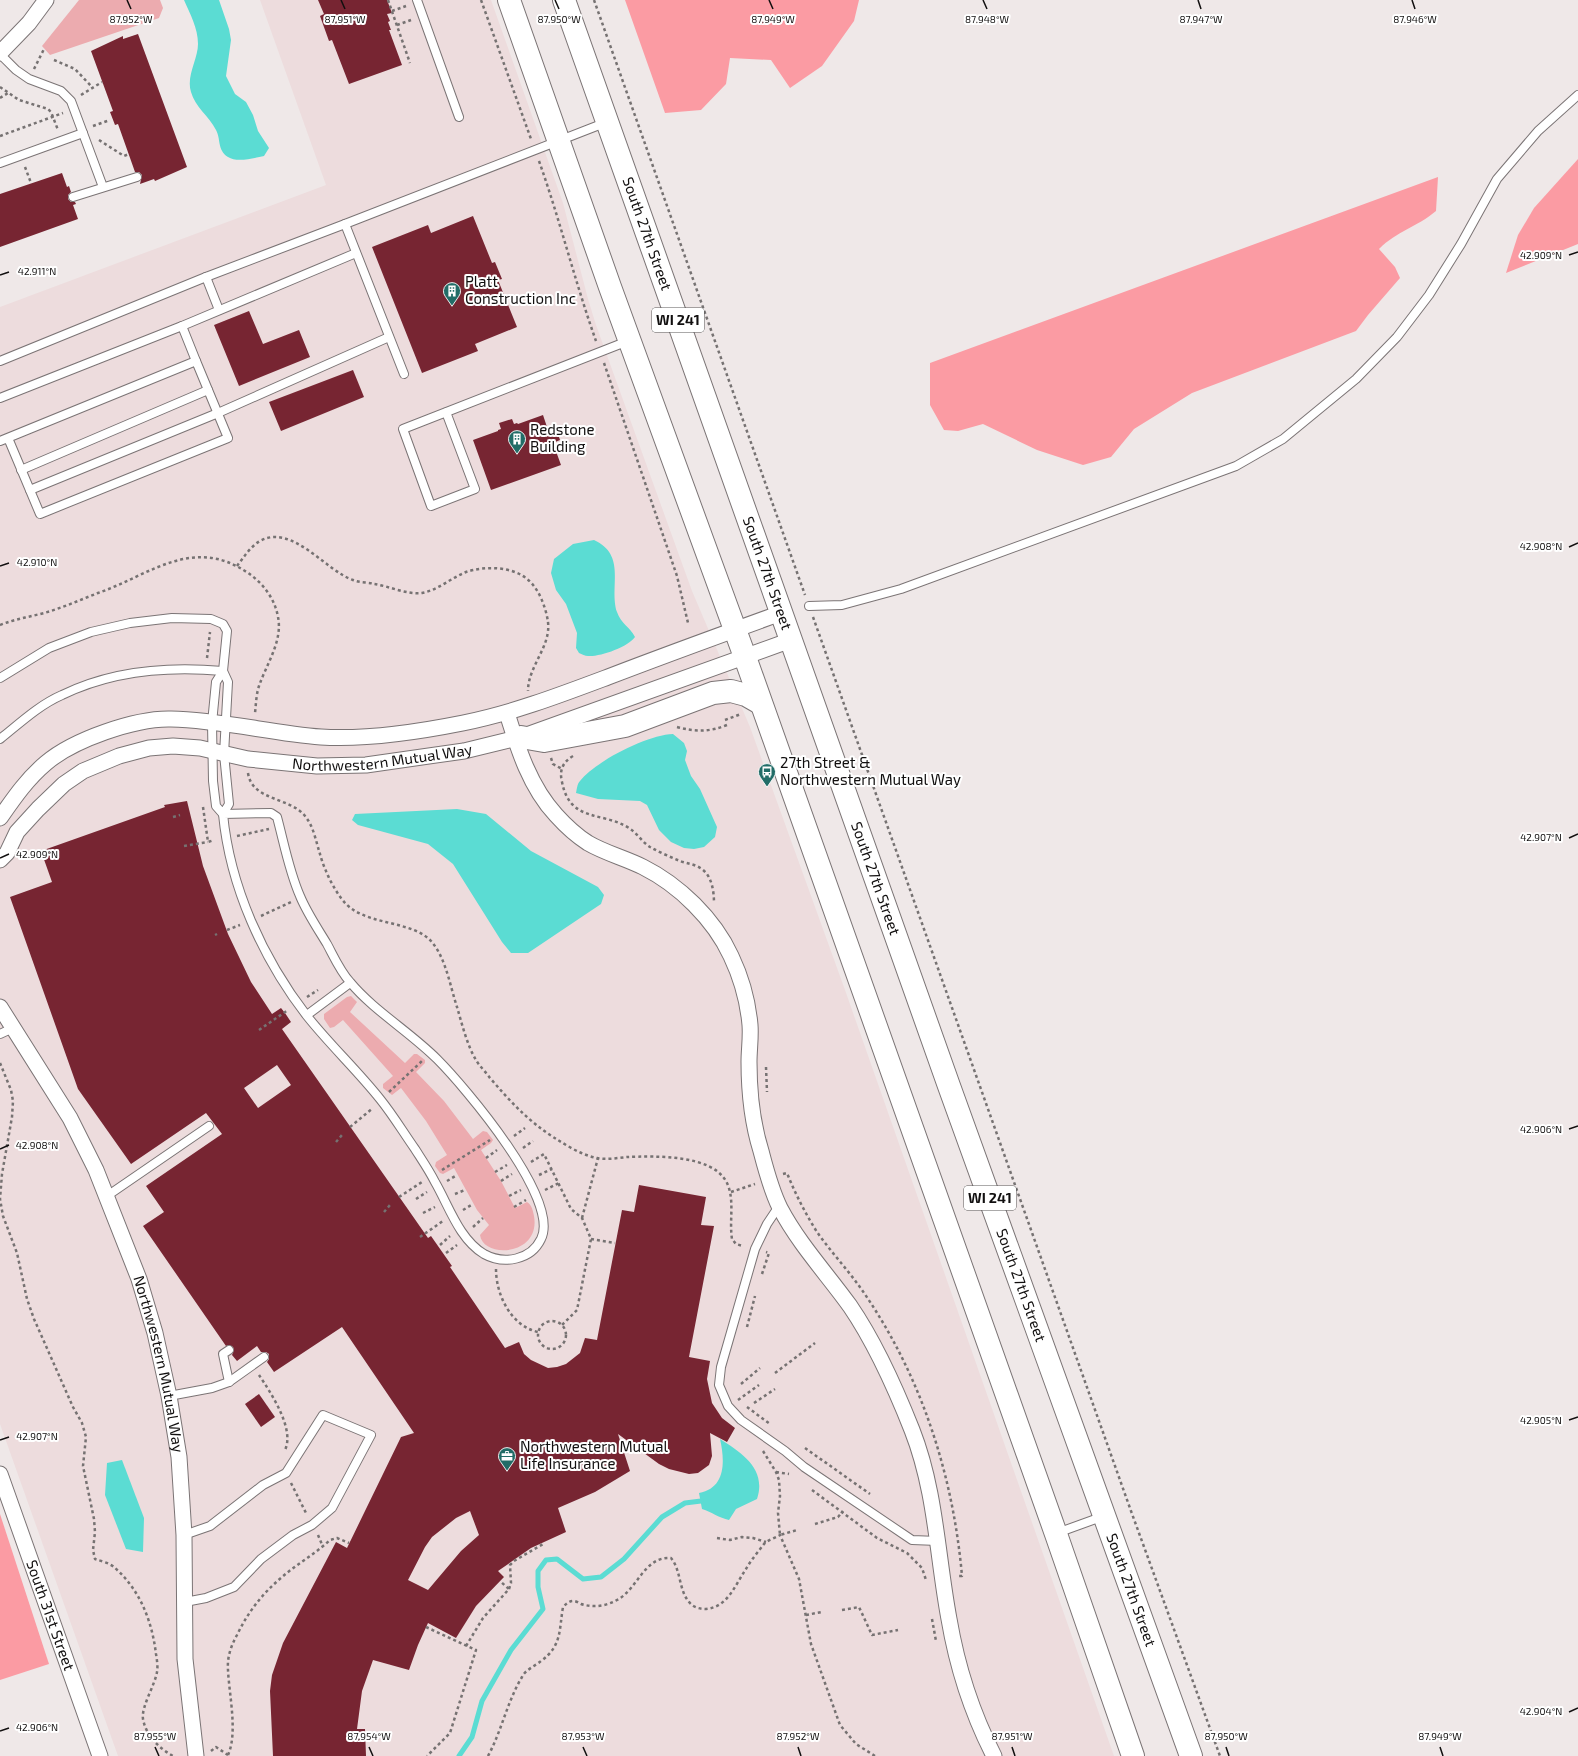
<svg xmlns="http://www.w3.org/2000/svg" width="1578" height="1756" font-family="'Exo 2',sans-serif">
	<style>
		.built { fill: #eddcdd }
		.green { fill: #ecabaf }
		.forest { fill: #fb9ba3 }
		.water { fill: #5bdcd3 }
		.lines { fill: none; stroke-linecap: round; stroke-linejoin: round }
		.stream { stroke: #5bdcd3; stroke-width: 5 }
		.building { fill: #772532; fill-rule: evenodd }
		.lane-casing { stroke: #7b7475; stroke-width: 10 }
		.street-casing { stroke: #7b7475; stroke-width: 17 }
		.primary-casing { stroke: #7b7475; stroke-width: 24 }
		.path { stroke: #767272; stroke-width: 2.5; stroke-dasharray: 3 3; stroke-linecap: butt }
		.lane { stroke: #fff; stroke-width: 8 }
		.street { stroke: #fff; stroke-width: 15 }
		.primary { stroke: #fff; stroke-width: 22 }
		.ticks { fill: none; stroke: #110f0f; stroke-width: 1.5 }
		.labels { text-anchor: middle; stroke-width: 4; stroke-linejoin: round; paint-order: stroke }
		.shield { fill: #fff; stroke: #585757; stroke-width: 1 }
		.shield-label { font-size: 14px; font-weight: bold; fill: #110f0f }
		.street-label { font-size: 15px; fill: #110f0f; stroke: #fff }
		.poi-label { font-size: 15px; fill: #110f0f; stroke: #fff; text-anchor: start }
		.ticks-label { font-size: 10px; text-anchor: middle; fill: #110f0f; stroke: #fff; stroke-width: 4; stroke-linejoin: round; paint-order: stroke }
	</style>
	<rect width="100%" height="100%" fill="#efe8e8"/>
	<polygon class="built" points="260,0 491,0 563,203 588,299 596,325 692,591 750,727 845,990 1114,1756 118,1756 0,1424 0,307 326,185"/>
	<g class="green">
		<polygon points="79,0 160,0 163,8 159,18 50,55 42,46"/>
		<path d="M351 996 357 1002 350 1012 405 1063 414 1054H417L425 1060V1063L416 1072 444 1101 473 1139 483 1131 487 1132 493 1140 491 1143 481 1150 501 1181 515 1208 527 1202C532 1205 533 1211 534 1216 541 1256 483 1259 480 1235L489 1225 477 1210 454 1168 443 1174 440 1173 435 1166 436 1162 447 1155 426 1121 401 1088 392 1095 383 1088V1084L393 1076 343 1020 334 1027 330 1028 324 1019V1014L347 997Z"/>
	</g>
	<g class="forest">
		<polygon points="625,0 859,0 854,21 822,66 790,88 771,60 730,58 726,84 701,110 665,113"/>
		<polygon points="1578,159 1578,244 1506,273 1518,235 1534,208"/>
		<path d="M1438 177 1436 211C1417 227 1397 231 1379 249L1395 267 1400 278 1368 315 1356 331 1192 393 1134 429 1111 457 1083 465 1037 450 983 424 958 431 944 430 930 405V363Z"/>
		<polygon points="0,1514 49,1664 0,1680"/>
	</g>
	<g class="water">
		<path d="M184 0H219L229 29 231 40 226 76 235 94 246 102 253 115 258 131 269 148 264 156C254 158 237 163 228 157 217 150 221 139 216 130 209 116 195 107 191 92 186 76 198 59 198 44 198 28 190 14 184 0Z"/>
		<path d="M594 540C627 555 609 587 617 612 621 624 630 627 635 637 628 647 600 657 588 656 585 656 582 654 579 653L576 648 577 633 566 604 556 590 551 573 554 559 573 544Z"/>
		<path d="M673 734 684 743 687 751 685 760 691 776 700 789 717 827 715 837 704 847 694 849 684 848 671 842 659 830 647 805 640 801 598 799 576 793C577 789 577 784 580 781 596 761 647 735 673 734Z"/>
		<polygon points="457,809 486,814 531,851 598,887 604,895 601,904 528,953 511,953 502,942 453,864 428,844 358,825 352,820 355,814"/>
		<path d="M720 1439C742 1453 767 1469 757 1499L736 1509 729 1520C719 1518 712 1512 702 1509L699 1493C726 1488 725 1461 720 1439Z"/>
		<polygon points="122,1460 144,1518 143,1552 126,1549 105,1495 107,1463"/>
	</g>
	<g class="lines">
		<polyline class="stream" points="459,1756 472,1737 482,1701 511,1650 543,1609 538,1587 538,1571 546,1560 557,1559 583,1579 601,1577 624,1559 662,1517 685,1503 701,1501"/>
	</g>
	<g class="building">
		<polygon points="318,0 387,0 392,13 387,14 390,21 388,22 391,30 389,30 402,65 349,84 332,40 329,41 320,16 324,14"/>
		<polygon points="138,34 187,167 155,181 154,179 140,184 142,175 139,172 135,172 118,124 115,125 110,112 113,111 91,51 123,36 123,39"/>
		<polygon points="62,173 67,187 69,186 71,192 68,195 68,199 71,202 75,202 76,204 73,205 78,219 0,247 0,194"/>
		<polygon points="473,216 492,263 495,262 502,279 498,280 517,327 475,344 478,351 422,373 372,247 428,225 431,233"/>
		<polygon points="249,311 263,344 299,330 310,357 239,386 214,325"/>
		<polygon points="353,370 364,397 281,431 269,402"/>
		<polygon points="543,415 548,430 556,428 560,440 553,443 561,465 491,490 473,440 498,431 498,430 501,429 499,423 512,419 514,424 517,423 518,424"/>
		<path d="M187 801 203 866 228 934 251 982 272 1014 281 1008 285 1013 291 1022 282 1029 428 1238 431 1236 452 1266 450 1267 505 1348 519 1342 524 1354 531 1360 548 1368 557 1367 566 1364 580 1353 585 1338 597 1340 622 1210 634 1212 639 1185 706 1197 701 1225 714 1226 689 1357 710 1361 707 1379 712 1403 722 1418 735 1428 727 1442 710 1433 712 1456 709 1465 698 1473 689 1474 669 1469 659 1464 618 1434 630 1471 595 1492 558 1508 566 1532 531 1548 498 1571 504 1577 476 1606 456 1638 428 1623 418 1645 409 1670 373 1660 362 1691 357 1729H365L366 1756H273L270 1691 272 1675 283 1643 336 1542 347 1548 401 1437 414 1433 342 1327 274 1372 267 1362 269 1359V1354L266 1352H261L257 1346 237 1361 232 1355 234 1350 233 1347 229 1345 226 1346 143 1226 164 1212 146 1186 222 1134 206 1113 131 1164 78 1089 10 897 52 882 41 851 165 807 164 805ZM277 1065 291 1085 258 1108 244 1088ZM470 1511 479 1535 461 1551 428 1590 408 1580 425 1547 432 1537 456 1518Z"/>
		<polygon points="259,1394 275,1417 261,1427 245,1404"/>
	</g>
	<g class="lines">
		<g class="lane-casing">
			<g id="lane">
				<polyline points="417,0 459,117"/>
				<polyline points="0,54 16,70 29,79 61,91 71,101 103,187"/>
				<polyline points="0,163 83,133"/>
				<polyline points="73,197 137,177"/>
				<polyline points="206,277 219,310"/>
				<polyline points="182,326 356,253"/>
				<polyline points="0,361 206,277 345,224"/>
				<polyline points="404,374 345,224 607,122"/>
				<polyline points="0,398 182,326 196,361"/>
				<polyline points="446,412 475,489 431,506 403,429 628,341"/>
				<polyline points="0,441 196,361 228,438 40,514 8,438"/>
				<polyline points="21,470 208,390"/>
				<polyline points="30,490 218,413 389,337"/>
				<polyline points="809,606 842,605 901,589 1236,466 1283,439 1356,379 1397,337 1429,295 1461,244 1497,179 1538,131 1578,95"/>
				<polyline points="0,678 49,648 91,632 130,623 172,618 211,619 223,624 227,631 223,671 228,682 224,754 229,804 223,814 216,806 213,781 212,723 216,682 223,671"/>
				<path d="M0 739C20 723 39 705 62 695 113 670 168 666 223 671"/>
				<path d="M271 813 277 817C284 843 289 871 300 896 307 913 318 929 327 944 334 957 340 971 350 982 373 1010 410 1032 437 1059 465 1087 561 1200 541 1239 531 1260 504 1265 484 1254 459 1239 449 1206 435 1182 429 1170 422 1160 415 1149 403 1132 393 1115 380 1099 357 1070 330 1045 307 1016 263 959 230 887 223 814Z"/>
				<polyline points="307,1015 350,983"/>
				<polyline points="0,1034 13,1028"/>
				<polyline points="107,1196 209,1126"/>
				<polyline points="779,1206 767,1224 755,1249 721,1367 719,1385 728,1406 741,1420 785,1451 804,1467 912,1540 938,1541"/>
				<polyline points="229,1350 223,1354 229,1382"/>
				<polyline points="169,1396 212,1388 229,1382 264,1357"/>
				<polyline points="1057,1533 1104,1516"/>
				<polyline points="184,1535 210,1526 263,1485 286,1473 323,1415 371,1435 332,1508 312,1525 293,1535 261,1559 234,1587 206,1598 185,1602"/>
			</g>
		</g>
		<g class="street-casing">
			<g id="street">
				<polyline points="0,53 29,23 46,0"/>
				<path d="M507 713C518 749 530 787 556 815 565 825 577 836 588 843 605 853 625 858 643 867 679 885 714 919 731 956 741 977 748 1002 750 1025 751 1037 749 1050 749 1062 749 1092 752 1122 761 1151 766 1170 771 1190 780 1208 799 1244 827 1274 850 1306 876 1344 895 1387 912 1430 936 1491 937 1555 949 1619 957 1666 972 1713 994 1756"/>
				<path d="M0 818C14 798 27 779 46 763 73 740 135 718 171 719 221 720 271 733 321 737 368 740 418 732 463 723 513 713 560 695 608 677 665 655 723 634 781 613"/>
				<path id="s1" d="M0 860 7 853 17 832 38 809 64 784 83 771 119 756 149 748 173 746 200 748 248 759 317 766 366 765 464 751 521 737 791 640"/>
				<path id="s2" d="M0 1007 70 1118 96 1170 139 1279 155 1333 169 1396 179 1457 184 1535 185 1659 196 1756"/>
				<path id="s3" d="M0 1474 100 1756"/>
			</g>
		</g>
		<g class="primary-casing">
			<g id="primary">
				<polyline points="509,0 610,287 745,657 1056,1534 1133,1756"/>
				<path id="s4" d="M564 0 949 1086 1191 1756"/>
				<polyline points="521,737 544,741 625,726 713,693 731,691 746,695 760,703"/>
			</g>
		</g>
		<g class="path">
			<polyline points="388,0 410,63"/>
			<polyline points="481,0 531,139"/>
			<polyline points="594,0 805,595"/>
			<polyline points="392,11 406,6"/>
			<polyline points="397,25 411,20"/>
			<polyline points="54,60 75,69 92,87"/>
			<polyline points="34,69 44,49"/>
			<polyline points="0,87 19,100 48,109 51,112 58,130"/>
			<polyline points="81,95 102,82"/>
			<polyline points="0,98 8,93"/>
			<polyline points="93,126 110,120"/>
			<polyline points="0,136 63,113"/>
			<polyline points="99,140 124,156 129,154"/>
			<path d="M539 161C560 220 575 282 596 341"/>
			<polyline points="25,167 31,183"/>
			<polyline points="604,363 677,576 688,623"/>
			<path d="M237 566C244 557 250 547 260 541 292 523 326 571 353 580 360 583 368 582 374 584 389 586 407 595 422 593 438 590 451 578 466 572 484 566 512 566 527 579 539 588 546 608 548 622 551 647 528 666 528 691"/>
			<polyline points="813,617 1131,1511 1220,1756"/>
			<path d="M0 625C15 619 29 617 44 613 62 608 80 600 98 593 150 575 193 535 248 573 263 583 275 599 278 617 283 641 266 665 259 686 256 695 256 705 255 713"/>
			<polyline points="207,658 210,632"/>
			<polyline points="725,720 741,714"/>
			<path d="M677 727C695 732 710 732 727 725"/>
			<path d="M573 756C563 762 559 770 562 782 570 823 602 811 629 828 637 833 642 842 650 847 659 852 670 857 680 861 688 864 696 864 703 870 712 877 714 892 714 903"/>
			<polyline points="551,758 553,764 562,769"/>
			<path d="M248 773C252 801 290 797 305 816 314 827 316 842 320 854 324 870 338 900 352 909 375 925 413 922 431 941 446 958 450 986 457 1007 462 1024 467 1045 476 1060 480 1067 486 1072 490 1078 510 1101 527 1120 553 1137 566 1145 581 1155 597 1158 606 1160 617 1158 627 1157 655 1156 713 1154 727 1183 735 1200 729 1221 732 1239L736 1244 743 1246"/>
			<polyline points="203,807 208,842 214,840"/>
			<polyline points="173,817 180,815"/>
			<polyline points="237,836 269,829"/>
			<polyline points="184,846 208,842"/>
			<polyline points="261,916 291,902"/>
			<polyline points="227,930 240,925"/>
			<polyline points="215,935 217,934"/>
			<polyline points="307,997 318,990"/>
			<polyline points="259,1030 288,1010"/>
			<path d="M0 1063 11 1090 13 1101 12 1117 2 1174 0 1199 3 1216 17 1253 27 1299 34 1319 73 1407 82 1423 86 1437 83 1466 94 1519 95 1532 93 1550 95 1559C101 1561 110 1563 115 1568 140 1590 152 1621 156 1654 157 1660 158 1667 157 1672 155 1685 141 1707 143 1719 146 1736 159 1748 173 1756"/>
			<polyline points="766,1067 767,1092"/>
			<polyline points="389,1092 422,1061"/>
			<polyline points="350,1127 373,1108"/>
			<polyline points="514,1136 525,1128"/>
			<polyline points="336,1142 342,1135"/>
			<polyline points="523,1148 533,1141"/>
			<polyline points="486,1158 497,1150"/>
			<polyline points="531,1162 544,1154 571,1209 582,1218 591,1239 577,1310 562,1325"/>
			<polyline points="442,1170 490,1140"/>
			<polyline points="495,1172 507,1165"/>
			<path d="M783 1174 787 1173C795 1193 805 1213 817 1232 831 1252 848 1270 862 1290 921 1375 953 1474 962 1576H958"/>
			<polyline points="539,1175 552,1169"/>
			<polyline points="447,1181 457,1175"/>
			<polyline points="501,1181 512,1174"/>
			<polyline points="545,1190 559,1183"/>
			<polyline points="731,1192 755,1184"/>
			<polyline points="455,1194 465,1190"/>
			<polyline points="509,1196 521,1190"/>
			<polyline points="399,1197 422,1182"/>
			<polyline points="416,1199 427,1192"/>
			<polyline points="514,1207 526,1200"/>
			<polyline points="463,1210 473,1204"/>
			<polyline points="384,1212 390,1205"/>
			<polyline points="423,1213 435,1207"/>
			<polyline points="582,1218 598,1158"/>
			<polyline points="473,1227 483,1218"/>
			<polyline points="420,1237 443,1221"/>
			<polyline points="591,1239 615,1243"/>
			<polyline points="440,1245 450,1236"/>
			<polyline points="446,1253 457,1245"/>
			<path d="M496 1269C496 1295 511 1326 538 1332"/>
			<polyline points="762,1274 769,1253 766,1252"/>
			<circle cx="552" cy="1335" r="14"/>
			<polyline points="747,1327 755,1296"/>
			<polyline points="775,1373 815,1343"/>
			<path d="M259 1375C271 1393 295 1429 285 1450"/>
			<polyline points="741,1384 760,1368"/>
			<polyline points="738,1400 759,1385"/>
			<polyline points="754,1403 775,1389"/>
			<polyline points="747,1407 770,1424"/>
			<polyline points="805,1448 870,1494"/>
			<polyline points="763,1451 776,1472 779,1480 780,1496 778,1513 780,1535 797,1530"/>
			<polyline points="776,1472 789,1474"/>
			<polyline points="291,1483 307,1515"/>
			<polyline points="812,1490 877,1538 907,1553 922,1568 926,1580"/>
			<polyline points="815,1524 838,1517 843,1511"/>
			<polyline points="318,1535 323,1547"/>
			<polyline points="717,1538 730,1540 742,1537 753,1538 766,1542"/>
			<polyline points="509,1589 511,1583 510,1565 514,1561 543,1544"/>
			<polyline points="842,1610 859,1607 872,1635 898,1630"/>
			<polyline points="806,1615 822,1612"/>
			<polyline points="932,1619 936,1641"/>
			<polyline points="426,1627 476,1650 450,1733 427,1756"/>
			<polyline points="466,1646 483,1618 509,1589 500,1581"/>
			<polyline points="211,1751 216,1747 228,1755"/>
			<path d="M228 1755C238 1733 229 1694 228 1670 227 1657 231 1646 237 1635 248 1612 262 1594 282 1577 297 1564 315 1554 330 1540L337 1538 349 1543"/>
			<path d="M488 1756C502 1730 507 1702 522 1677 525 1670 535 1666 541 1661 562 1646 559 1630 563 1607 566 1604 569 1601 573 1601 576 1601 579 1603 581 1604 594 1608 606 1606 617 1600 638 1589 644 1556 671 1558 682 1571 678 1593 692 1605 696 1608 701 1609 706 1609 728 1607 735 1585 746 1569 751 1560 758 1552 764 1544 768 1540 775 1538 780 1535L799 1579 811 1644 840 1725 856 1744 875 1756"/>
		</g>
		<use href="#lane" class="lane"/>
		<use href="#street" class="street"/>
		<use href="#primary" class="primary"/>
	</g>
	<path class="ticks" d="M127 0 131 9M341 0 345 9M555 0 559 9M769 0 773 9M983 0 987 9M1198 0 1201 9M1412 0 1415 9M1569 255 1578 252M0 275 9 272M1569 547 1578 543M0 566 9 563M1569 838 1578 834M0 858 9 854M1569 1129 1578 1126M0 1149 9 1145M1569 1420 1578 1417M0 1440 9 1437M1569 1712 1578 1708M0 1731 9 1728M155 1747 159 1756M369 1747 373 1756M583 1747 587 1756M798 1747 801 1756M1012 1747 1015 1756M1226 1747 1229 1756M1440 1747 1443 1756"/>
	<defs>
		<g id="building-pin" transform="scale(0.9)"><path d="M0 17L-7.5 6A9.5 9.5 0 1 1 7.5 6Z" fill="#226c67" stroke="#fff"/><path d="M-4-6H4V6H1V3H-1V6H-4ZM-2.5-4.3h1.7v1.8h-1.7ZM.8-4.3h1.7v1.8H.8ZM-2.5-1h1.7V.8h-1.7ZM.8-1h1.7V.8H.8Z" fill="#fff"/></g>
		<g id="bus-pin" transform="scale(0.9)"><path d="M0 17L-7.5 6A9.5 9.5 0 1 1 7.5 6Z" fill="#226c67" stroke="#fff"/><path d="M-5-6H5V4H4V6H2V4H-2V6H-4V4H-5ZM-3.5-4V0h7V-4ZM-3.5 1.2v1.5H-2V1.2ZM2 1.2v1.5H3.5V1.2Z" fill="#fff"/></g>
		<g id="office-pin" transform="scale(0.9)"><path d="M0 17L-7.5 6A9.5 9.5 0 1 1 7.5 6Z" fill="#226c67" stroke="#fff"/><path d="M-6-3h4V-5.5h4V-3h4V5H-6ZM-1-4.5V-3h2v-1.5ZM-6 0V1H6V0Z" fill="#fff"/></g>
	</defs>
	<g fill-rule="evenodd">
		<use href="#building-pin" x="452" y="291"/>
		<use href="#building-pin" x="517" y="439"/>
		<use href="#bus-pin" x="767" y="772"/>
		<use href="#office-pin" x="507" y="1456"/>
	</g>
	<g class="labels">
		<g class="shield">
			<rect x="652" y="308" width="52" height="24" rx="3"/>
			<rect x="964" y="1186" width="52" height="24" rx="3"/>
		</g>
		<g class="shield-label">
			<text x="678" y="325">WI 241</text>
			<text x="990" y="1203">WI 241</text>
		</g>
		<g class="street-label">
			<text dy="5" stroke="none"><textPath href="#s4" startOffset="248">South 27th Street</textPath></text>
			<text dy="5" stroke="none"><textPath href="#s4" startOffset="608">South 27th Street</textPath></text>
			<text dy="5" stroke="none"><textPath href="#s1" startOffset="429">Northwestern Mutual Way</textPath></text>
			<text dy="5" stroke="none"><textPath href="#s4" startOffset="932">South 27th Street</textPath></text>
			<text dy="5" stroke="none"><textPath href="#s4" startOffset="1364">South 27th Street</textPath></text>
			<text dy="5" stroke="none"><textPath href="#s2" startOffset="394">Northwestern Mutual Way</textPath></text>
			<text dy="5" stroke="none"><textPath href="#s4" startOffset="1688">South 27th Street</textPath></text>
			<text dy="5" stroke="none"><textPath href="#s3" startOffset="150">South 31st Street</textPath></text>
		</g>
		<g class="poi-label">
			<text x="465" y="287">Platt<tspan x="465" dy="17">Construction Inc</tspan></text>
			<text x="530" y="435">Redstone<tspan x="530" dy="17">Building</tspan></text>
			<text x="780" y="768">27th Street &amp;<tspan x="780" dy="17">Northwestern Mutual Way</tspan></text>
			<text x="520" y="1452">Northwestern Mutual<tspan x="520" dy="17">Life Insurance</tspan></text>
		</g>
	</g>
	<g class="ticks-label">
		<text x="131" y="23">87.952°W</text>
		<text x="345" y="23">87.951°W</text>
		<text x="559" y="23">87.950°W</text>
		<text x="773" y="23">87.949°W</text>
		<text x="987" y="23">87.948°W</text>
		<text x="1201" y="23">87.947°W</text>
		<text x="1415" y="23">87.946°W</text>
		<text x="1541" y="259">42.909°N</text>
		<text x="37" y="275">42.911°N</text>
		<text x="1541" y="550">42.908°N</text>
		<text x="37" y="566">42.910°N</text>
		<text x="1541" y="841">42.907°N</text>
		<text x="37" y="858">42.909°N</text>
		<text x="1541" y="1133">42.906°N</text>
		<text x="37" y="1149">42.908°N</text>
		<text x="1541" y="1424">42.905°N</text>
		<text x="37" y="1440">42.907°N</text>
		<text x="1541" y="1715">42.904°N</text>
		<text x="37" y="1731">42.906°N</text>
		<text x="155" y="1740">87.955°W</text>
		<text x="369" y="1740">87.954°W</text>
		<text x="583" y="1740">87.953°W</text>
		<text x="798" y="1740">87.952°W</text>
		<text x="1012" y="1740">87.951°W</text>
		<text x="1226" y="1740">87.950°W</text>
		<text x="1440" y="1740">87.949°W</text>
	</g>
</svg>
